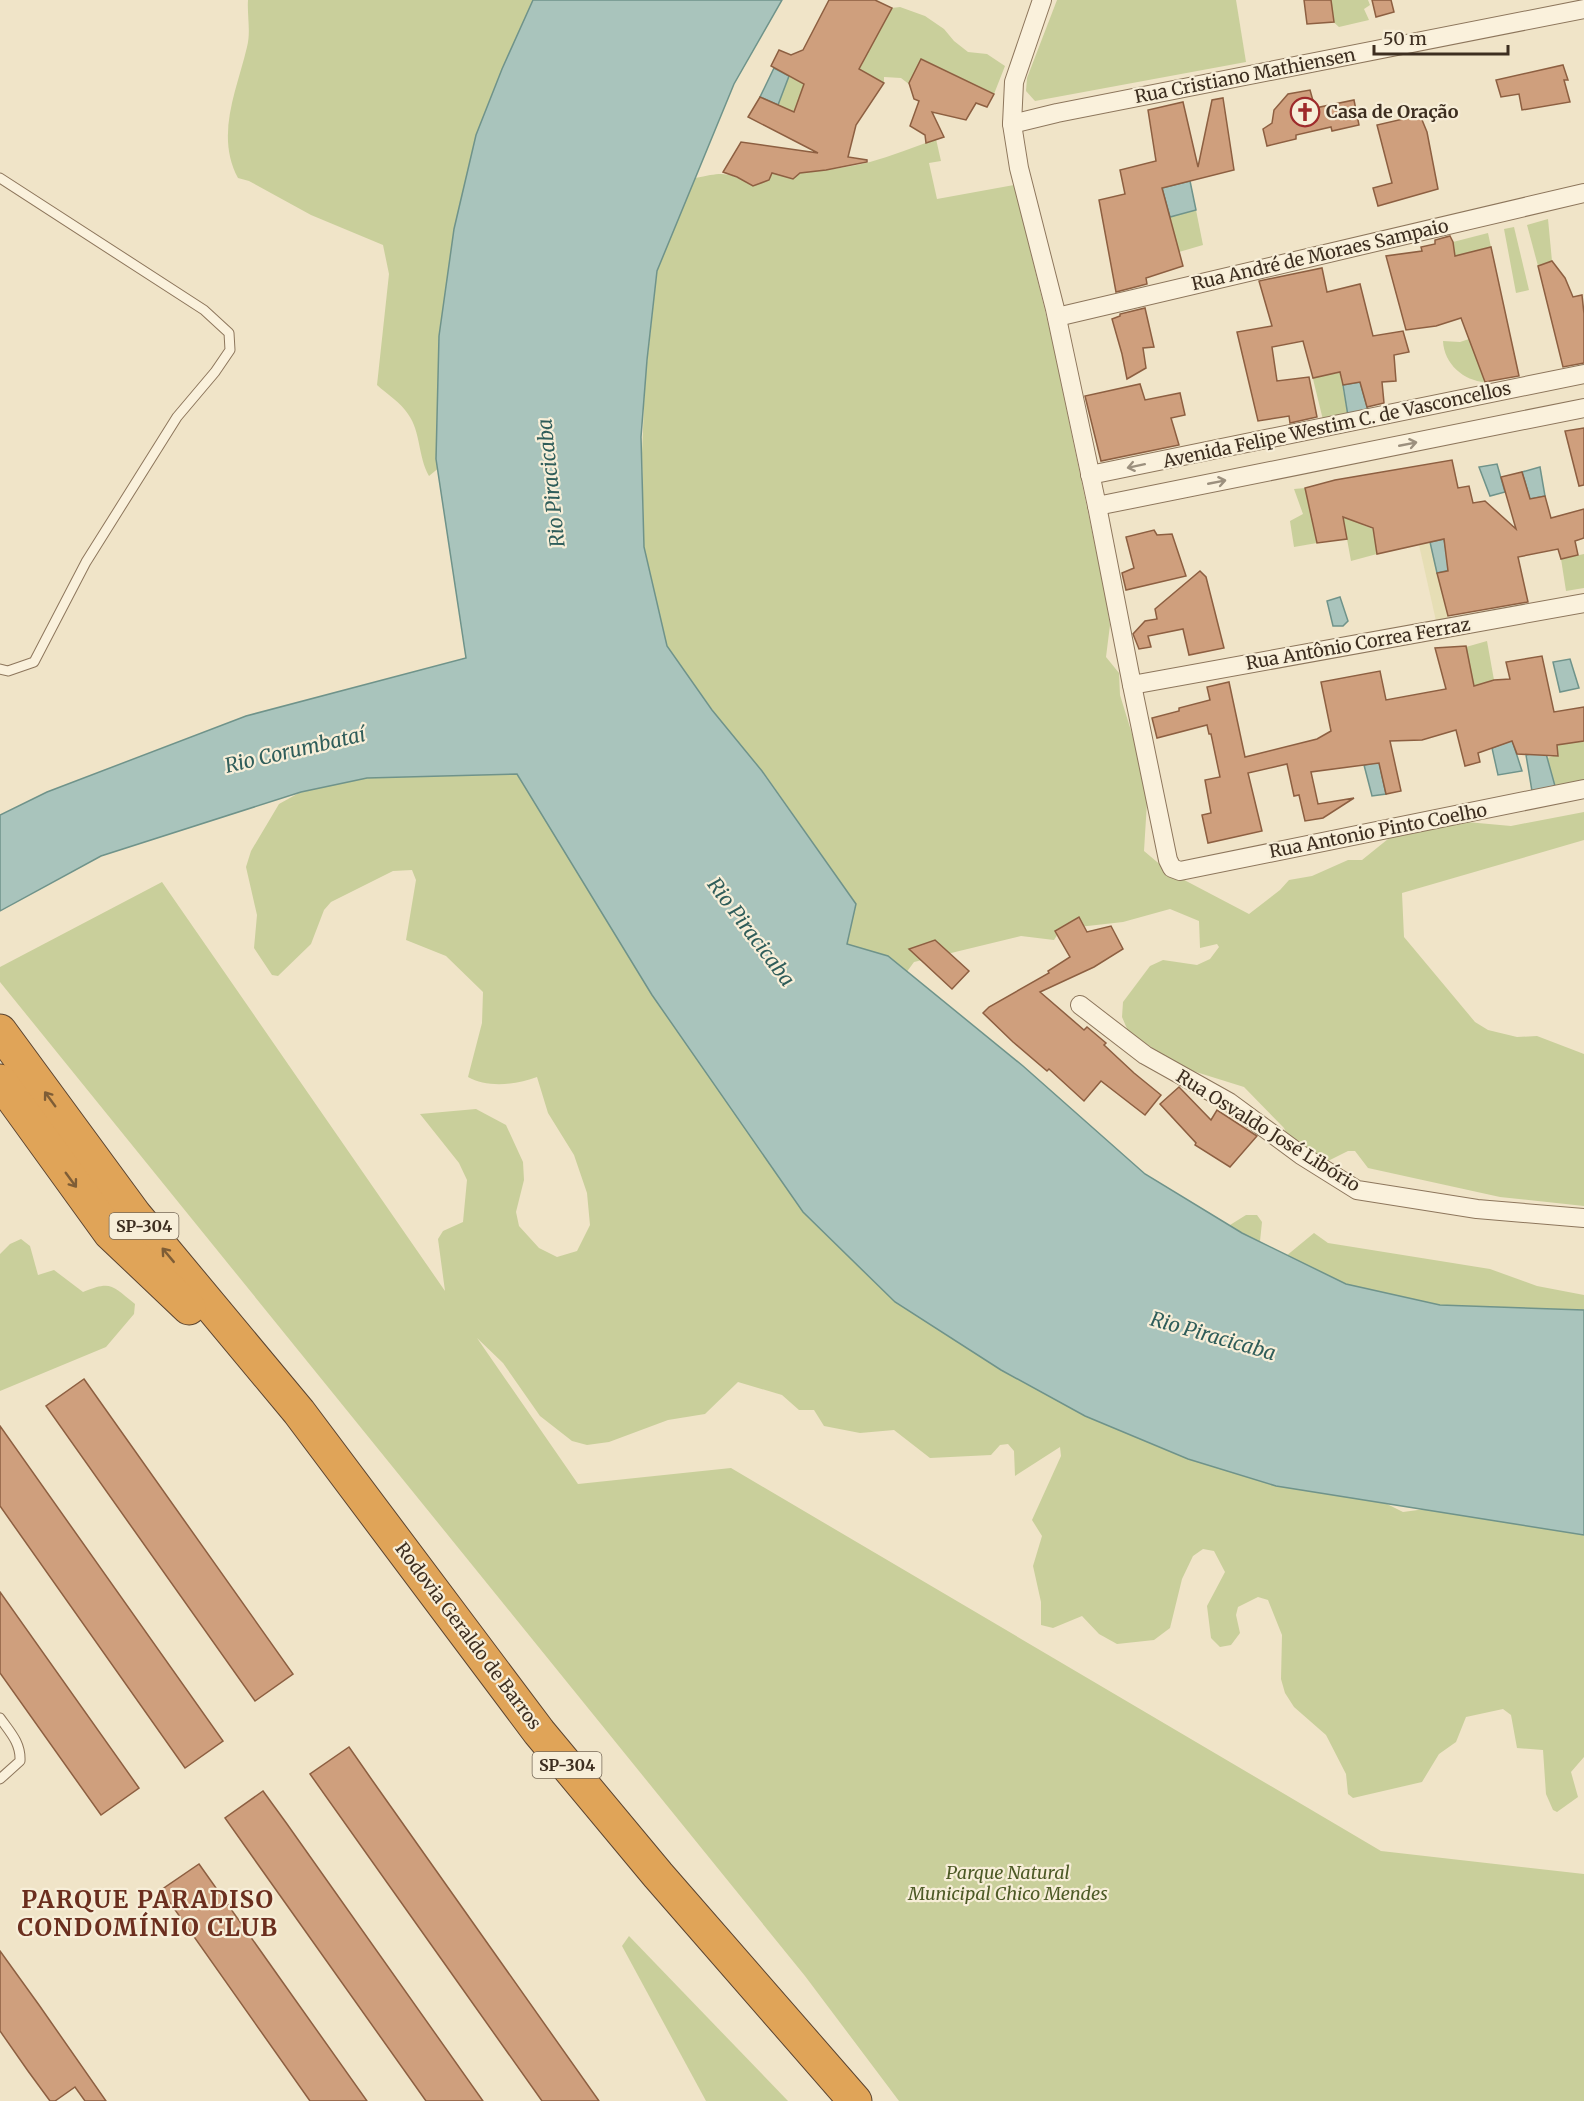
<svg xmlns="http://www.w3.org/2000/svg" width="1584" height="2101" font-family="Merriweather,serif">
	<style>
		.farmland { fill: #e6deb5 }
		.green { fill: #c9cf9b }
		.water { fill: #a9c4bc; stroke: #6f938a; stroke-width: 1.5 }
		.building { fill: #cf9f7d; stroke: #8d5f41; stroke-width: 1.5 }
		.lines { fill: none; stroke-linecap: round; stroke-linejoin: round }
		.lane-casing { stroke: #8d765c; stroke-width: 11 }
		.street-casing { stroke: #8d765c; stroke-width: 20 }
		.highway-casing { stroke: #5b4430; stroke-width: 35 }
		.lane { stroke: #faf1dc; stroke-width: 9 }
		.street { stroke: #faf1dc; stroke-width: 18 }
		.highway { stroke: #e0a458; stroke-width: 33 }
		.oneway { stroke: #9c907e }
		.oneway2 { stroke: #7e5d36 }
		.labels { text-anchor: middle; stroke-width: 4.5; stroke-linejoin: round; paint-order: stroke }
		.shield { fill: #f7eed8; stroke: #756857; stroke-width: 1.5 }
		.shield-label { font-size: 16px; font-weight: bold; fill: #3d2e20 }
		.street-label { font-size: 18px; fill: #3d2e20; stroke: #f7eed8 }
		.poi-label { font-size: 18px; font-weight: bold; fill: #3d2e20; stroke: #f7eed8; text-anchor: start }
		.park-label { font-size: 18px; font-style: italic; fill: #4d5a26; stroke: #f7eed8 }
		.water-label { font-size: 20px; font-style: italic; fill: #2f5d5a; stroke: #f7eed8 }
		.district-label { font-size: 24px; font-weight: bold; letter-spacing: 1.5px; fill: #6b2e1e; stroke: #f7eed8 }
	</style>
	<rect width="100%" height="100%" fill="#f0e4c8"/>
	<polygon class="farmland" points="1430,542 1448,619 1436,621 1419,545"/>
	<g class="green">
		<path d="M248 0H580L446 462 429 476C418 457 421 432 408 414 401 403 387 394 377 385L389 274 383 245 311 215 249 181 238 178C215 135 237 90 247 47 251 32 247 15 248 0Z"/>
		<polygon points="1057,0 1236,0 1246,62 1035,101 1026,91 1027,78"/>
		<polygon points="1309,0 1368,0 1370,5 1364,9 1369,20 1339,27"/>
		<polygon points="900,7 925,16 944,29 954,41 968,52 987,54 1005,66 994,94 922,59 910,85 901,78 884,77 884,83 859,69 892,8"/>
		<polygon points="789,76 804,84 794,112 778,105"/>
		<path d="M936 139 941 161 929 163 937 199 1014 185 1051 335 1104 589 1110 625 1106 657 1119 673 1120 695 1148 786 1144 851 1169 872 1249 914 1280 890 1289 880 1312 876 1348 860H1362L1388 839 1417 826 1439 828 1456 821 1511 826 1584 812V840L1402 893 1404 937 1475 1022 1488 1030 1517 1037 1537 1036 1584 1054V1206L1500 1197 1368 1168 1355 1151H1348L1322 1164 1290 1142 1284 1128 1244 1087 1180 1067 1128 1031 1122 1017 1123 1002 1150 966 1163 960 1197 965 1210 959 1219 947 1217 944 1200 948 1199 921 1170 909 1123 922 1061 929 1054 940 1021 936 914 962 906 973 888 956 846 945 856 904 767 777 719 719 667 646 644 547 642 453 645 381 657 271 695 178C724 172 727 171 753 186L769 180 772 173C805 173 838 170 870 162 892 156 914 147 936 139Z"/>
		<polygon points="1196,210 1203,245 1179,252 1170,217"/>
		<polygon points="1548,219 1552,261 1538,266 1527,225"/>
		<polygon points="1514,227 1529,290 1516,293 1504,229"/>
		<polygon points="1488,233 1491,247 1455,257 1453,242"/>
		<path d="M1469 339 1485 382C1464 381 1444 364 1443 341L1460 342Z"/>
		<polygon points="1333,370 1334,374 1340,372 1349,422 1325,428 1312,375"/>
		<polygon points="1305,488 1317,543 1294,547 1290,521 1303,514 1294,489"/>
		<polygon points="1343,517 1359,519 1363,525 1373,529 1377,554 1351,561"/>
		<polygon points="1584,554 1584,588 1566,591 1561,559"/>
		<polygon points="1487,641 1494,680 1487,682 1489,695 1474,687 1466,647"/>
		<polygon points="1584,741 1584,781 1555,786 1547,758 1557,755 1557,745"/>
		<path d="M520 768 1329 1475 1403 1512 1492 1500 1584 1514V1757L1571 1772 1578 1797 1557 1812 1553 1810 1546 1794 1543 1750 1517 1748 1511 1715 1503 1709 1466 1717 1456 1742 1439 1754 1422 1782 1353 1798 1348 1794 1346 1774 1326 1735 1294 1707 1285 1693 1281 1679 1282 1635 1268 1600 1258 1597 1238 1607 1236 1615 1240 1633 1231 1645 1220 1647 1211 1638 1207 1606 1225 1572 1214 1551 1203 1549 1193 1556 1182 1579 1170 1628 1154 1640 1117 1644 1099 1634 1082 1616 1053 1628 1041 1625V1602L1033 1566 1042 1536 1032 1520 1061 1456 1060 1447 1015 1476 1014 1451 1008 1444 1000 1445 991 1455 930 1458 894 1430 860 1433 824 1426 814 1410H799L782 1395 738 1382 705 1414 668 1420 609 1442 587 1445 572 1441 540 1416 503 1363 477 1338 578 1484 731 1468 1381 1851 1584 1874V2101H899L805 1976 0 982V967L162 882 445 1291 438 1239 443 1231 463 1222 467 1180 459 1163 420 1114 476 1109 506 1125 523 1162 524 1180 516 1212 519 1226 539 1248 557 1257 577 1251 590 1225 587 1193 574 1155 548 1113 537 1077C516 1085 487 1088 468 1077L482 1023 483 992 446 956 406 940 416 880 412 870 393 871 331 902 324 910 311 944 278 976 272 975 254 948 257 915 246 867 251 851 279 804 342 769Z"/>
		<polygon points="1246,1215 1257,1215 1262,1222 1259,1251 1268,1259 1280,1261 1314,1233 1328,1243 1490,1269 1537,1286 1584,1295 1584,1330 1555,1328 1525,1335 1498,1333 1468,1340 1424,1321 1366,1320 1344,1315 1210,1258 1184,1235 1181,1220 1222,1230"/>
		<path d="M21 1239 30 1246 38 1275 54 1270 83 1292C112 1280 112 1286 135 1304L134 1314 106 1347 0 1391V1254L10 1244Z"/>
		<polygon points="629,1936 788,2101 706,2101 622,1946"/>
	</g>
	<g class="water">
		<polygon points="533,0 782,0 734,84 657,271 647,360 641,437 644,547 667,646 712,710 762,771 856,904 847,944 888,956 1023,1066 1145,1174 1242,1233 1346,1284 1440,1305 1584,1310 1584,1535 1276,1486 1188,1459 1085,1416 1001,1370 895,1302 803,1212 652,995 517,774 367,778 301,792 101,856 0,911 0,815 47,792 246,716 466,658 436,459 439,336 454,229 476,135 502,69"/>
		<polygon points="774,68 789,76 778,105 760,97"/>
		<polygon points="1190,181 1196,210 1170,217 1162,188"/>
		<polygon points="1360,382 1370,417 1349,422 1343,385"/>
		<polygon points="1497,464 1505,492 1490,496 1479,467"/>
		<polygon points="1540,467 1545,496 1530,499 1522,472"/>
		<polygon points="1444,539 1450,570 1437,573 1430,542"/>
		<polygon points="1340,597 1348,621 1343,626 1333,626 1327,601"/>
		<polygon points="1570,659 1579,688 1560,692 1553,662"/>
		<polygon points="1512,740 1522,771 1498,775 1492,748"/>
		<polygon points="1545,750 1555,786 1532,791 1526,755"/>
		<polygon points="1379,762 1386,794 1372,796 1364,765"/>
	</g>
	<g class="building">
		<polygon points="829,0 875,0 892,8 859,69 884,83 856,125 848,157 867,160 867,162 826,170 800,173 793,179 772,173 769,180 753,186 737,177 723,172 741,142 818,153 748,117 760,97 794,112 804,84 771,66 779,50 791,55 803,50"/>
		<polygon points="1304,0 1331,0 1334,22 1307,24"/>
		<polygon points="1372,0 1391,0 1394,12 1376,17"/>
		<polygon points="921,59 994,94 987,107 976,103 966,120 932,112 944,137 926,143 925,135 910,126 919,101 914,99 909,83"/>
		<polygon points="1563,65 1568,80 1564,80 1570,102 1522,110 1519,94 1501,97 1496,80"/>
		<polygon points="1310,90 1315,108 1354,100 1359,125 1332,131 1331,127 1296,135 1296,139 1267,146 1263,129 1272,123 1274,110 1288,94"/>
		<polygon points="1223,98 1234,170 1162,188 1183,266 1146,278 1147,284 1116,292 1099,200 1125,194 1120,170 1156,161 1148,110 1183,102 1198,167 1212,100"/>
		<polygon points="1420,115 1427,132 1438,189 1378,206 1373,188 1392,183 1377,125"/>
		<polygon points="1450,236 1453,242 1455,256 1491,247 1519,376 1485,382 1461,318 1436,326 1406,330 1386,256 1422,251 1421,247 1435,244 1435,240"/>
		<polygon points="1552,261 1565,278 1573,297 1582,295 1584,314 1584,363 1563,367 1538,266"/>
		<polygon points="1322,268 1327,292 1360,284 1373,336 1403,331 1409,352 1394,355 1396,381 1382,382 1384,403 1367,407 1360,382 1343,385 1340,372 1313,378 1303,341 1272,347 1277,381 1309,377 1317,417 1290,423 1289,416 1258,421 1237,332 1272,326 1259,281"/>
		<polygon points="1145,308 1154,347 1143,348 1146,368 1127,379 1122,354 1112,319 1120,316 1120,314"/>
		<polygon points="1140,384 1145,400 1180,393 1185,415 1171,418 1179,445 1101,461 1085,396"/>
		<polygon points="1584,428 1584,485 1579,486 1565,431"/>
		<polygon points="1452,460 1458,488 1469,486 1473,503 1485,501 1516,529 1501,477 1522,472 1530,499 1545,496 1551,518 1584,509 1584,538 1575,541 1578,555 1561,559 1558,549 1518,557 1528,602 1448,616 1437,573 1448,571 1444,539 1377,554 1373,528 1343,517 1347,539 1317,543 1305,488 1335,480"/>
		<polygon points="1154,530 1157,535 1172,534 1186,576 1126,590 1122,573 1134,568 1126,537"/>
		<polygon points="1200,571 1206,577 1224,648 1189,655 1183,629 1148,636 1151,647 1139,649 1133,634 1145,621 1157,619 1155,609"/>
		<polygon points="1466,646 1474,686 1494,680 1510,679 1506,662 1542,656 1554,712 1584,707 1584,741 1557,745 1558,756 1517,754 1512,741 1478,753 1480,762 1465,766 1456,730 1422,740 1390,741 1401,791 1386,794 1379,763 1311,772 1318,804 1354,798 1323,818 1305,821 1299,795 1294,796 1287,764 1248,773 1262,831 1208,843 1202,815 1211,813 1205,780 1220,777 1211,734 1209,734 1207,725 1157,738 1152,718 1179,711 1179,708 1210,700 1207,687 1229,682 1245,757 1317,739 1331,731 1321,682 1380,671 1386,700 1446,689 1435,648"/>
		<polygon points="1079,917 1087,932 1111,926 1123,949 1094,967 1040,992 1084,1030 1087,1027 1106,1043 1104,1045 1134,1073 1161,1095 1145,1115 1101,1081 1084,1101 1049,1069 1047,1071 1013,1042 983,1013 989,1007 1049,973 1048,971 1070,957 1055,931"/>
		<polygon points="935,940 969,971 952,989 909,949"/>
		<polygon points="1179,1087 1211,1120 1217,1110 1257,1136 1230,1167 1195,1145 1196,1143 1160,1104"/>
		<polygon points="84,1379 293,1674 255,1701 46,1406"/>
		<polygon points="0,1426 223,1741 185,1768 0,1506"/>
		<polygon points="0,1592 139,1788 101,1815 0,1673"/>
		<polygon points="349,1747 372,1780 599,2101 542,2101 442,1960 310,1774"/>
		<polygon points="263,1791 287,1824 483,2101 426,2101 225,1818"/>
		<polygon points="199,1864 284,1984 367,2101 310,2101 161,1890"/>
		<polygon points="0,1951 39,2005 106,2101 85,2101 75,2087 55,2101 50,2101 28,2071 0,2031"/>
	</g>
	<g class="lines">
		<g class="lane-casing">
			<g id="lane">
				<polyline points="0,178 204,310 229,333 230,350 215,372 177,417 86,562 34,662 8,671 0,669"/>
				<path d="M0 1718C10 1732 21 1743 20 1761L0 1779"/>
			</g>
		</g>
		<g class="street-casing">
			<g id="street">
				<polyline points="1042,0 1014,82 1012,124 1019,168 1055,309 1097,506 1132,685 1168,860 1172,868 1180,871 1584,789"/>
				<polyline points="1012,124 1057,113 1584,9"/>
				<polyline points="1057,317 1584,193"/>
				<polyline points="1090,475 1584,374"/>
				<polyline points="1097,506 1584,408"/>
				<polyline points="1132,685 1584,603"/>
				<polyline points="1080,1005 1145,1055 1229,1102 1301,1155 1357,1190 1477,1209 1584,1218"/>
			</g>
		</g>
		<g class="highway-casing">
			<g id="highway">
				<polyline points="0,1031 135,1215 299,1412 539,1732 658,1875 855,2101"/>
				<polyline points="0,1081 110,1233 189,1308"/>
			</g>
		</g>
		<use href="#lane" class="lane"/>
		<use href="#street" class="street"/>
		<use href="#highway" class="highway"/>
	</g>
	<defs><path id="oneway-shaft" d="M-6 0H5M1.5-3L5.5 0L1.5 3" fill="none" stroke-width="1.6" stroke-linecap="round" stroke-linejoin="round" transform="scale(1.5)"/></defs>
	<g class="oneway">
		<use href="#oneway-shaft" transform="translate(1408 444) rotate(-11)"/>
		<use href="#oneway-shaft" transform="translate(1136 466) rotate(168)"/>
		<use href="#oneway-shaft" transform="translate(1217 482) rotate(-11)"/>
	</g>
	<g class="oneway2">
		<use href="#oneway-shaft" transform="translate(50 1099) rotate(-126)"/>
		<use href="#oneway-shaft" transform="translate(71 1180) rotate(54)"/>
		<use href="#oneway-shaft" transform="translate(168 1255) rotate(-130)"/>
	</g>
	<defs>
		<g id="church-ring" transform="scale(1.5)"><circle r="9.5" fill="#f7eed8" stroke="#9e2a2b" stroke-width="1.5"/><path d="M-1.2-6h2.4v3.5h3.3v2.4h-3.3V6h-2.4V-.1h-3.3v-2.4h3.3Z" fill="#9e2a2b"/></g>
	</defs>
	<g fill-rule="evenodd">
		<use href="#church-ring" x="1305" y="112"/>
	</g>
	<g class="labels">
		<g class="shield">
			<rect x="109.5" y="1213" width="69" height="26" rx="4.5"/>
			<rect x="532.5" y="1752" width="69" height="26" rx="4.5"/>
		</g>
		<g class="shield-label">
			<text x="144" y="1232">SP-304</text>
			<text x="567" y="1771">SP-304</text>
		</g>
		<g class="street-label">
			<text transform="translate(1245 76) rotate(-11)" y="6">Rua Cristiano Mathiensen</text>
			<text transform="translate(1320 255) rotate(-13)" y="6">Rua André de Moraes Sampaio</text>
			<text transform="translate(1337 425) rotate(-12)" y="6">Avenida Felipe Westim C. de Vasconcellos</text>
			<text transform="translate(1358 644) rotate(-10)" y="6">Rua Antônio Correa Ferraz</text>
			<text transform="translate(1378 831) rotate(-11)" y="6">Rua Antonio Pinto Coelho</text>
			<text transform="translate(1268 1131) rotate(32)" y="6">Rua Osvaldo José Libório</text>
			<text transform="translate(468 1636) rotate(53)" y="6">Rodovia Geraldo de Barros</text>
		</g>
		<g class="poi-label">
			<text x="1326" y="118">Casa de Oração</text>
		</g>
		<g class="park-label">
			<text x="1008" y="1879">Parque Natural<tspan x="1008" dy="21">Municipal Chico Mendes</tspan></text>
		</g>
		<g class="water-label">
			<text transform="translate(551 483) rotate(-96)" y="7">Rio Piracicaba</text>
			<text transform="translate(295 750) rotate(-13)" y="7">Rio Corumbataí</text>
			<text transform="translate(751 932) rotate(53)" y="7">Rio Piracicaba</text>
			<text transform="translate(1213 1336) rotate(16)" y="7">Rio Piracicaba</text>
		</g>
		<g class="district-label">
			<text x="148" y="1908">PARQUE PARADISO<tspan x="148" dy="28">CONDOMÍNIO CLUB</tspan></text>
		</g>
	</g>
	<path d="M1374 45v9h134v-9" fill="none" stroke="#3d2e20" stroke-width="3"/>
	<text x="1383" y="45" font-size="18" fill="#3d2e20" stroke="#f7eed8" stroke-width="4.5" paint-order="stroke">50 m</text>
</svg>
